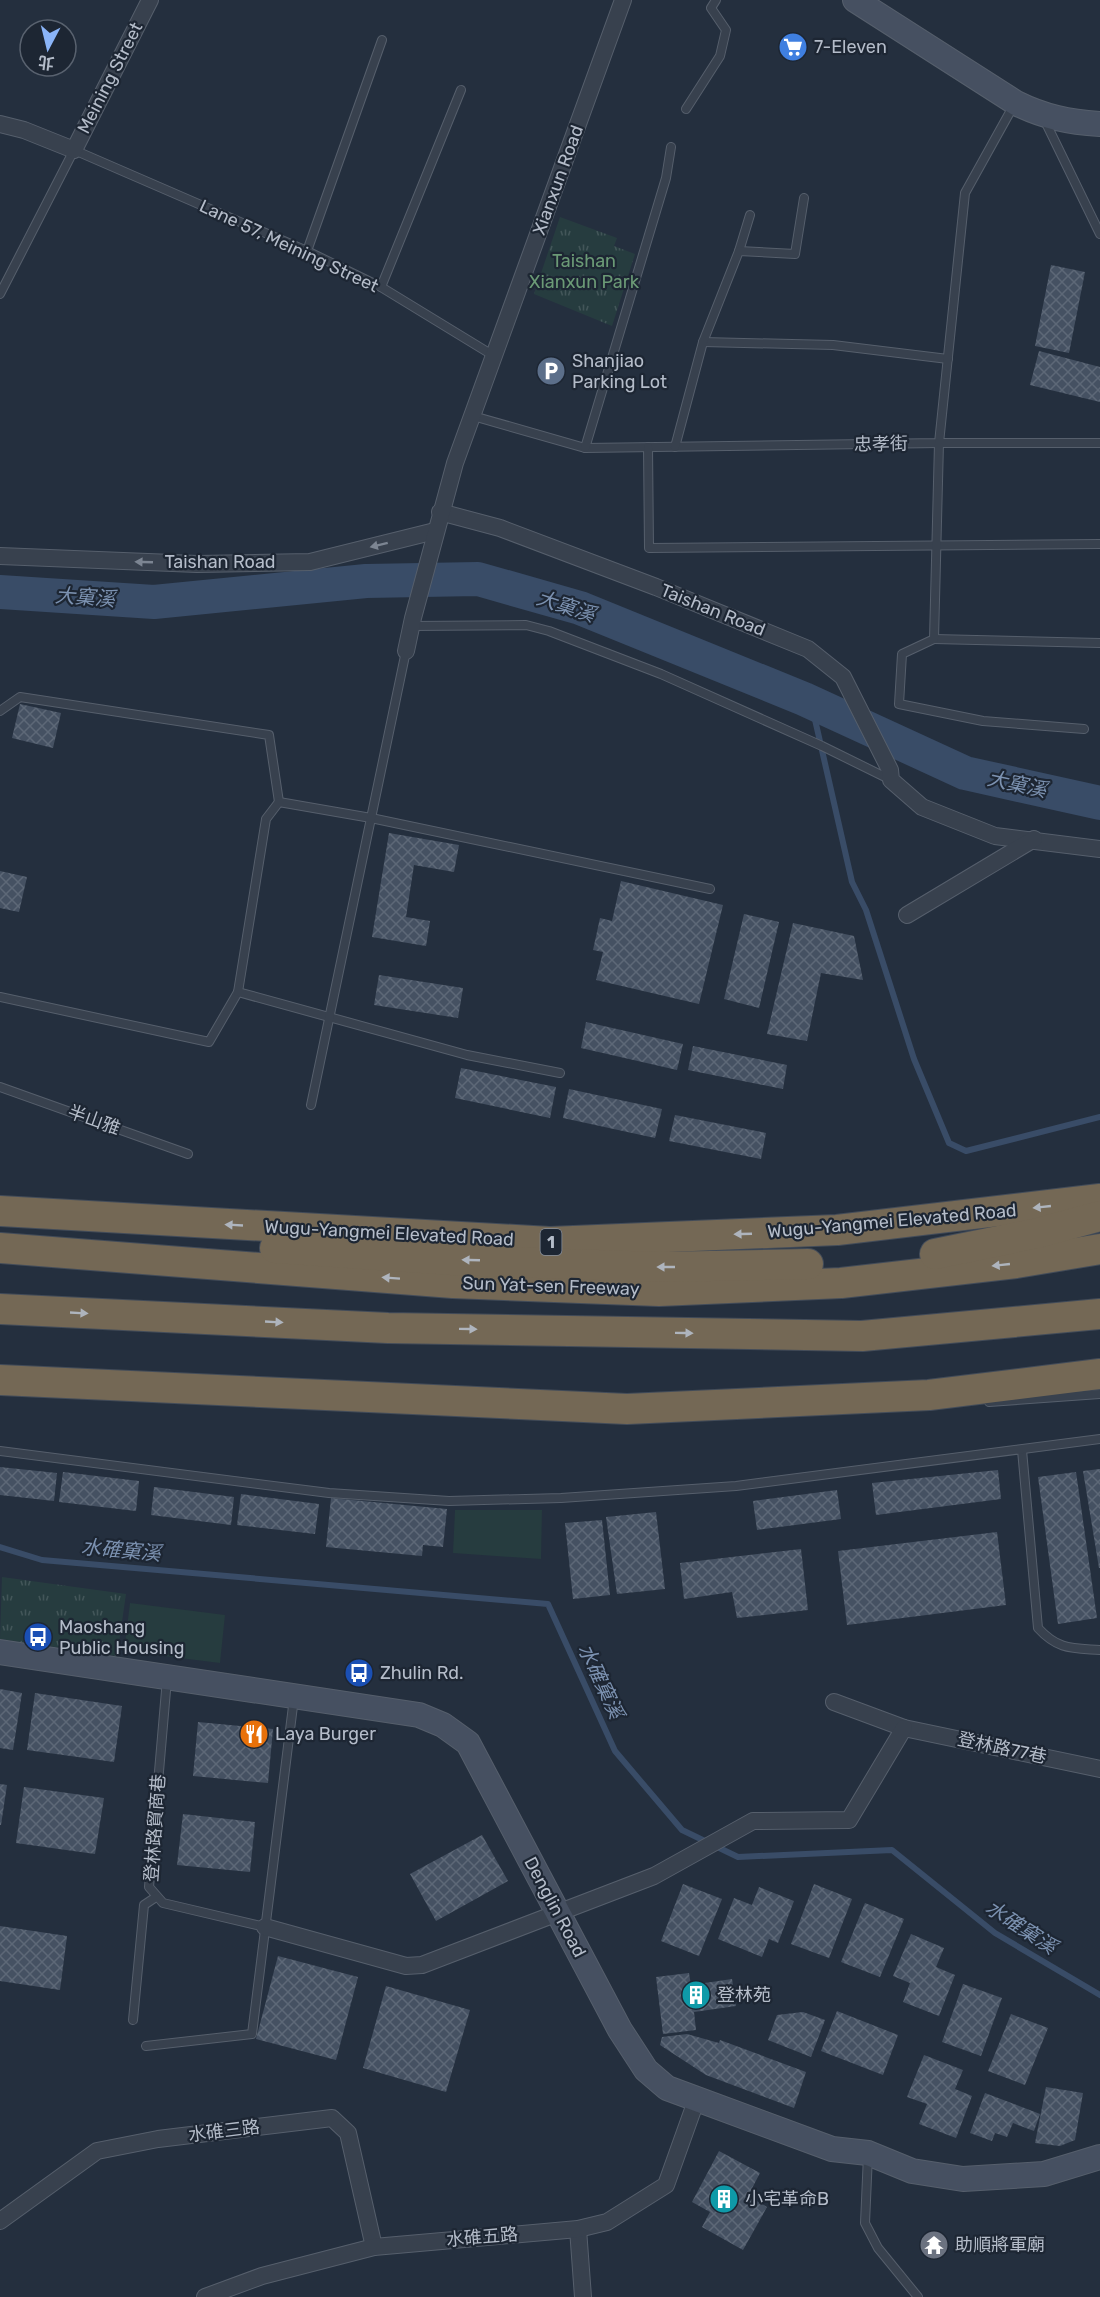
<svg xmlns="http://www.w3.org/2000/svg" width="1100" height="2297" font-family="Rubik,'Noto Sans TC',sans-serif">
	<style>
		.park { fill: url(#park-tufts) }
		.garden { fill: #263c3f }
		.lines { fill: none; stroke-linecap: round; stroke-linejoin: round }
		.stream { stroke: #394c67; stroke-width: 6 }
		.river { stroke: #394c67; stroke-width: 34 }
		.building { fill: url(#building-cross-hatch) }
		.lane-casing { stroke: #565f6c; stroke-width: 10 }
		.street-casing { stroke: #565f6c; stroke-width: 18 }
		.secondary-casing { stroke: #565f6c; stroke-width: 26 }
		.highway-casing { stroke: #434c59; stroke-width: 32 }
		.lane { stroke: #38414e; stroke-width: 8 }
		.street { stroke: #38414e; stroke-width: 16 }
		.secondary { stroke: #465061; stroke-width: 24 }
		.highway { stroke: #746855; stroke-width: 30 }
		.oneway { fill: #7c8592 }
		.oneway2 { fill: #aeb4bd }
		.labels { text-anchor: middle; stroke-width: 4.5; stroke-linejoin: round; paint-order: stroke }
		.shield { fill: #1d2633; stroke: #878f9c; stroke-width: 1.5 }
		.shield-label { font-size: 16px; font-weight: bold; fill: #b4bcc9 }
		.poi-label { font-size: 18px; fill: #b4bcc9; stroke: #1d2633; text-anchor: start }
		.street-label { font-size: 18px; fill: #b4bcc9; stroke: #1d2633 }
		.park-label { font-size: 18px; fill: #6b9a76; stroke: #1d2633 }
		.water-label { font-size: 20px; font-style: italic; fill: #7c92b1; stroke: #1d2633 }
	</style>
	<defs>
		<pattern id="park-tufts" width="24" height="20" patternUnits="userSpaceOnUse" patternTransform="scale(1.5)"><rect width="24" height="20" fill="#263c3f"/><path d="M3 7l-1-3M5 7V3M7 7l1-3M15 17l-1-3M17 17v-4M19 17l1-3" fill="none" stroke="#435659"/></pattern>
		<pattern id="building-cross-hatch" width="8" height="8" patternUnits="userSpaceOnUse" patternTransform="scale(1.5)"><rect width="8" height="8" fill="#455162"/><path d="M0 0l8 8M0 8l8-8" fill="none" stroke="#5d6877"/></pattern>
	</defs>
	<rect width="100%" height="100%" fill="#242f3e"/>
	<g class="park">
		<polygon points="560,217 617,238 614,246 635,254 612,326 534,294"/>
		<polygon points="2,1577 126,1594 117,1656 0,1639"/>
	</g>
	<g class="garden">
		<polygon points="455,1510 542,1510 541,1559 453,1553"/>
		<polygon points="130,1603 225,1615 220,1663 124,1651"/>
	</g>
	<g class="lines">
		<g class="stream">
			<polyline points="811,702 852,882 866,910 914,1059 949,1143 966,1151 1100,1117"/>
			<polyline points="0,1547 42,1560 548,1604 615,1751 682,1830 738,1857 892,1850 995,1933 1100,1995"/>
		</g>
		<polyline class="river" points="0,592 154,602 366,581 478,579 580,608 804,699 965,773 1100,803"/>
	</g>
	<g class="building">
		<polygon points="1051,265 1085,272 1069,353 1035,346"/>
		<polygon points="1039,351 1100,367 1100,402 1030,385"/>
		<polygon points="20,704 61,713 53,748 12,738"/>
		<polygon points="389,833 459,845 454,872 414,865 406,917 430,921 426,946 372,937"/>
		<polygon points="0,871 27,877 19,912 0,908"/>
		<polygon points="621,881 723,905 699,1004 596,980 603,952 593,950 600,918 612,921"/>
		<polygon points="744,914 779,922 759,1008 724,999"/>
		<polygon points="793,923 854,936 863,980 821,973 807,1041 767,1034"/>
		<polygon points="379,975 463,988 458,1018 374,1005"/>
		<polygon points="586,1022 683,1044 677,1070 581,1048"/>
		<polygon points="693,1046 787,1065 783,1089 688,1070"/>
		<polygon points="461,1068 556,1087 550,1118 455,1098"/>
		<polygon points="569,1089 662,1109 655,1138 563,1118"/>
		<polygon points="675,1115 766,1133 761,1159 669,1141"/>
		<polygon points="0,1467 57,1473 54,1501 0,1495"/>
		<polygon points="1100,1469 1100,1568 1099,1568 1083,1471"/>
		<polygon points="998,1470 1001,1499 876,1515 872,1483"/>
		<polygon points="63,1472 139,1481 136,1511 59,1502"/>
		<polygon points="1076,1472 1097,1618 1058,1624 1038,1477"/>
		<polygon points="154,1487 234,1497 231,1525 151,1515"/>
		<polygon points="837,1490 841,1519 757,1530 753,1501"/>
		<polygon points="241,1494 319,1504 315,1534 237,1525"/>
		<polygon points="331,1498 447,1509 443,1547 423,1545 422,1556 326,1547"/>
		<polygon points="656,1512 665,1589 617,1594 606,1517"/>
		<polygon points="602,1520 610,1595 573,1599 565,1523"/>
		<polygon points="997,1532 1006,1605 847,1625 838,1551"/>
		<polygon points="801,1549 808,1610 737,1618 732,1592 684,1599 680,1563"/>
		<polygon points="0,1689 22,1693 13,1750 0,1748"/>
		<polygon points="35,1693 122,1706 114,1762 27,1750"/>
		<polygon points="198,1722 273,1729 268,1783 193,1776"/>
		<polygon points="0,1784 7,1785 1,1825 0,1825"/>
		<polygon points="24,1787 104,1798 95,1854 16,1843"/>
		<polygon points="183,1814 255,1822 250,1872 177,1865"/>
		<polygon points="482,1835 508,1881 436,1921 410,1874"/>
		<polygon points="683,1884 722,1899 699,1956 661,1941"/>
		<polygon points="814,1884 852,1899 829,1958 791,1944"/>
		<polygon points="759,1887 794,1901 778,1943 769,1939 762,1957 718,1939 734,1898 752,1905"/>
		<polygon points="865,1903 904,1919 880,1977 841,1962"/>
		<polygon points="0,1926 67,1936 60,1990 0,1981"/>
		<polygon points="911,1934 944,1948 936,1967 955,1975 939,2016 903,2002 910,1983 893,1976"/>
		<polygon points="278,1956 358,1977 336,2060 256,2039"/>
		<polygon points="689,1973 691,1985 732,1979 736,2006 694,2012 696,2030 663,2034 656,1977"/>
		<polygon points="963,1984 1002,1998 981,2056 942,2042"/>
		<polygon points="386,1986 470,2010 446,2092 363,2068"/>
		<polygon points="837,2011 898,2035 883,2075 821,2051"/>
		<polygon points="803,2012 825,2020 811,2057 768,2040 777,2015"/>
		<polygon points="1011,2014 1048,2028 1025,2085 988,2071"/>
		<polygon points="687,2034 719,2043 720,2040 806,2072 794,2108 706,2075 660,2045 662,2037"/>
		<polygon points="924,2055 963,2070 955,2089 972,2096 956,2138 919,2124 927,2104 907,2097"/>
		<polygon points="1046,2087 1083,2093 1075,2140 1060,2146 1035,2143"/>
		<polygon points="985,2093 1040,2114 1034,2131 1013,2123 1007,2137 995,2133 992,2141 970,2133"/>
		<polygon points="719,2151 760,2173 748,2196 767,2207 743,2250 702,2227 710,2212 692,2202"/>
	</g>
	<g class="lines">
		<g class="lane-casing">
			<g id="lane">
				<polyline points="686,109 720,56 726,30 711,8 716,0"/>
				<polyline points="1044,119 1100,234"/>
				<polyline points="307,251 382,40"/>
				<polyline points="739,251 750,215"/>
				<polyline points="381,287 461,90"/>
				<polyline points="0,294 74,150 307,251 381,287 494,356"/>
				<polyline points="703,342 833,345 948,359"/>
				<polyline points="473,416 585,448 939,443 965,193 1015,103"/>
				<polyline points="648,447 649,548 1100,544"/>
				<polyline points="675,447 703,342 739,251 795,254 804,198"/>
				<polyline points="585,448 666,178 671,147"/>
				<polyline points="411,626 526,625 549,631 661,674 822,746 891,780"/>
				<polyline points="934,639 1100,643"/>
				<polyline points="0,711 20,697 269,735 279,802"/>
				<polyline points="1084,729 983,721 899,704 902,654 934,639 939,443 1100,443"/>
				<polyline points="0,997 209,1042 238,992"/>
				<polyline points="560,1073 467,1055 238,992 266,819 279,802 371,818 710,889"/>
				<polyline points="0,1087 188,1154"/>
				<polyline points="311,1105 406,651"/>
				<polyline points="989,1402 1100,1394"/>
				<path d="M1022 1450 1038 1628C1058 1650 1072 1648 1100 1650"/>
				<polyline points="0,1451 329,1493 449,1501 561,1498 736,1486 1100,1439"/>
				<polyline points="167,1679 149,1887 163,1903 265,1927"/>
				<polyline points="133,2020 144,1905 156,1897"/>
				<polyline points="146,2046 252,2034 294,1698"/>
				<polyline points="868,2155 865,2223 878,2248 918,2297"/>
			</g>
		</g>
		<g class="street-casing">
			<g id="street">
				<polyline points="0,124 24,130 74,150 150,0"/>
				<polyline points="440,512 500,528 656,587 808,649 843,677 890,770 891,780 922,807 995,836 1100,849"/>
				<polyline points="0,556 197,564 310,562 435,531"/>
				<polyline points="406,651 413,618 455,463 623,0"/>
				<polyline points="907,915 1034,839"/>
				<polyline points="834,1702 904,1728 1100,1769"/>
				<polyline points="265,1927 406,1966 422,1965 654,1876 753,1821 849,1820 904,1728"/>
				<polyline points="0,2221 97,2151 158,2139 332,2118 348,2133 374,2247"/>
				<polyline points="578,2229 583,2297"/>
				<polyline points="205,2297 262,2276 374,2247 578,2229 607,2222 666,2185 696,2101"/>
			</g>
		</g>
		<g class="secondary-casing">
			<g id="secondary">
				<path d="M855 0 1016 103C1044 117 1069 122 1100 124"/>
				<polyline points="0,1652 419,1715 443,1725 468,1743 620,2030 646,2070 667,2088 832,2149 868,2153 912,2171 963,2179 1044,2174 1100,2157"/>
			</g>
		</g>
		<g class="highway-casing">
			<g id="highway">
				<polyline points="0,1211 550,1242 837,1230 1100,1199"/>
				<polyline points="0,1248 453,1283 659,1291 841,1283 1016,1263 1100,1249"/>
				<polyline points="275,1248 451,1260 659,1267 808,1264"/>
				<polyline points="935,1254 1038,1233 1100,1216"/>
				<polyline points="0,1309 388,1328 862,1336 1100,1314"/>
				<polyline points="0,1380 627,1409 929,1395 1100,1374"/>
			</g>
		</g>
		<use href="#lane" class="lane"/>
		<use href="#street" class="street"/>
		<use href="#secondary" class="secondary"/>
		<use href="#highway" class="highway"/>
	</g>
	<defs><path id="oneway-solid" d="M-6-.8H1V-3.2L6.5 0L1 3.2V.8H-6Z" transform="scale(1.5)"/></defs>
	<g class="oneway">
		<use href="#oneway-solid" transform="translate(379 545) rotate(166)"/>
		<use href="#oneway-solid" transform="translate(144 562) rotate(-178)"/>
	</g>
	<g class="oneway2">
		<use href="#oneway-solid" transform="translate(1042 1207) rotate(174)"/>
		<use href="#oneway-solid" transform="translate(234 1225) rotate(-177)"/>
		<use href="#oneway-solid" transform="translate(743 1234) rotate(178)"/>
		<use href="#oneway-solid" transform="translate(471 1260) rotate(-178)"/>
		<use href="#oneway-solid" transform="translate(1001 1265) rotate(174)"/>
		<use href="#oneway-solid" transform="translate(666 1267) rotate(180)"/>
		<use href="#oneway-solid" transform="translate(391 1278) rotate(-176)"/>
		<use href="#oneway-solid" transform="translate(79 1313) rotate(3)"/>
		<use href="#oneway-solid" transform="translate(274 1322) rotate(3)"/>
		<use href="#oneway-solid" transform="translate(468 1329) rotate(1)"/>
		<use href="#oneway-solid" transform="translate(684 1333) rotate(1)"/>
	</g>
	<defs>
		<g id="supermarket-disc" transform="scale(1.5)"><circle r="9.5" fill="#3f7fe0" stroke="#1d2633"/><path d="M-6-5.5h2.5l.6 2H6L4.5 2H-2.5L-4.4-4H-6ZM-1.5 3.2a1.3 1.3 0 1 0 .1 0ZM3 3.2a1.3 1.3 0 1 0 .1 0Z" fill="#fff"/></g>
		<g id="parking-disc" transform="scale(1.5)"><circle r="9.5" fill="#5c6f8a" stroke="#1d2633"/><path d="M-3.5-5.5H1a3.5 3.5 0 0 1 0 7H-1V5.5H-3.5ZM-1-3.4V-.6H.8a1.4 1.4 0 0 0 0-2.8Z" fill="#fff"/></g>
		<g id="bus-disc" transform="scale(1.5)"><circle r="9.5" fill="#1a4fb4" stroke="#1d2633"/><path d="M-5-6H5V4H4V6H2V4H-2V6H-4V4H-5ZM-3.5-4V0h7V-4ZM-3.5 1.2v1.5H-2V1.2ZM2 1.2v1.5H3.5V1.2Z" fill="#fff"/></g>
		<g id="restaurant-disc" transform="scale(1.5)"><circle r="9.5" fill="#e8710a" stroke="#1d2633"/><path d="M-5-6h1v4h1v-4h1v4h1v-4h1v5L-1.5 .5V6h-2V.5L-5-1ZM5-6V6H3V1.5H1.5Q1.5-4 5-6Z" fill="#fff"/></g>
		<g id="building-disc" transform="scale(1.5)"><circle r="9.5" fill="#0f9aa8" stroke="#1d2633"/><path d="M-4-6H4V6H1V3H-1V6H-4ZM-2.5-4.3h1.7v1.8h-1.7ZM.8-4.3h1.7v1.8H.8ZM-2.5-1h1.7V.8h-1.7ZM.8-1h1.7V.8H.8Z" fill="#fff"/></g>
		<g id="temple-disc" transform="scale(1.5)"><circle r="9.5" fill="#6b7280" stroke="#1d2633"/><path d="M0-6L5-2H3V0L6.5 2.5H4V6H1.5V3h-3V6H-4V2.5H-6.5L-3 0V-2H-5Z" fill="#fff"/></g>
	</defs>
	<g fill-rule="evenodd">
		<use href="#supermarket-disc" x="793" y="47"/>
		<use href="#parking-disc" x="551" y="371"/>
		<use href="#bus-disc" x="38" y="1637"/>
		<use href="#bus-disc" x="359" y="1673"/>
		<use href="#restaurant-disc" x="254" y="1734"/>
		<use href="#building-disc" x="696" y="1995"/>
		<use href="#building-disc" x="724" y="2199"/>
		<use href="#temple-disc" x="934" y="2245"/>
	</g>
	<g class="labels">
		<rect class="shield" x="540.5" y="1229" width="21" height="26" rx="4.5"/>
		<g class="shield-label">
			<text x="551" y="1248">1</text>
		</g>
		<g class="poi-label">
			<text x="814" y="53">7-Eleven</text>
			<text x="572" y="367">Shanjiao<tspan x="572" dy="21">Parking Lot</tspan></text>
			<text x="59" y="1633">Maoshang<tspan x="59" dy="21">Public Housing</tspan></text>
			<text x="380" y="1679">Zhulin Rd.</text>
			<text x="275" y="1740">Laya Burger</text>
			<text x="717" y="2001">登林苑</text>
			<text x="745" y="2205">小宅革命B</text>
			<text x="955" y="2251">助順將軍廟</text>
		</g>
		<g class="street-label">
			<text transform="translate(110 78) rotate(-63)" y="6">Meining Street</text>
			<text transform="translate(558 180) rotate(-70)" y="6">Xianxun Road</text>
			<text transform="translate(289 246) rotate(25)" y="6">Lane 57, Meining Street</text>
			<text transform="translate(881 444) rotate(-1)" y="6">忠孝街</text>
			<text x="220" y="568">Taishan Road</text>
			<text transform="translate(713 610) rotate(22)" y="6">Taishan Road</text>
			<text transform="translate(94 1120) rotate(20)" y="6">半山雅</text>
			<text transform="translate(892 1221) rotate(-5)" y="6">Wugu-Yangmei Elevated Road</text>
			<text transform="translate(389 1233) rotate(3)" y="6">Wugu-Yangmei Elevated Road</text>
			<text transform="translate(551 1286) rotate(2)" y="6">Sun Yat-sen Freeway</text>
			<text transform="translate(1002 1748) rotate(12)" y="6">登林路77巷</text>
			<text transform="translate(155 1828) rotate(-86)" y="6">登林路貿商巷</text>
			<text transform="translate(555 1907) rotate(62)" y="6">Denglin Road</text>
			<text transform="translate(224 2131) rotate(-7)" y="6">水碓三路</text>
			<text transform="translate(482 2237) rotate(-5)" y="6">水碓五路</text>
		</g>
		<g class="park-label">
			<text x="584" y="267">Taishan<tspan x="584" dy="21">Xianxun Park</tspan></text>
		</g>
		<g class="water-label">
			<text transform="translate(85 597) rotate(4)" y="7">大窠溪</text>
			<text transform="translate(566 606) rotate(18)" y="7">大窠溪</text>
			<text transform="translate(1017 784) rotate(12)" y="7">大窠溪</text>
			<text transform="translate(121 1550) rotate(5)" y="7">水確窠溪</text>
			<text transform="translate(601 1681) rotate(65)" y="7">水確窠溪</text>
			<text transform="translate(1021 1927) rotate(33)" y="7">水確窠溪</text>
		</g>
	</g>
	<g transform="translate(48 48) rotate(187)"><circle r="28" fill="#1d2633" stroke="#59626f" stroke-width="1.5"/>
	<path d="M0-4.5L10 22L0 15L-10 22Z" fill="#8ab4f8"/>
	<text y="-9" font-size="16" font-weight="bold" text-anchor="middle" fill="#b4bcc9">北</text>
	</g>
</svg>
